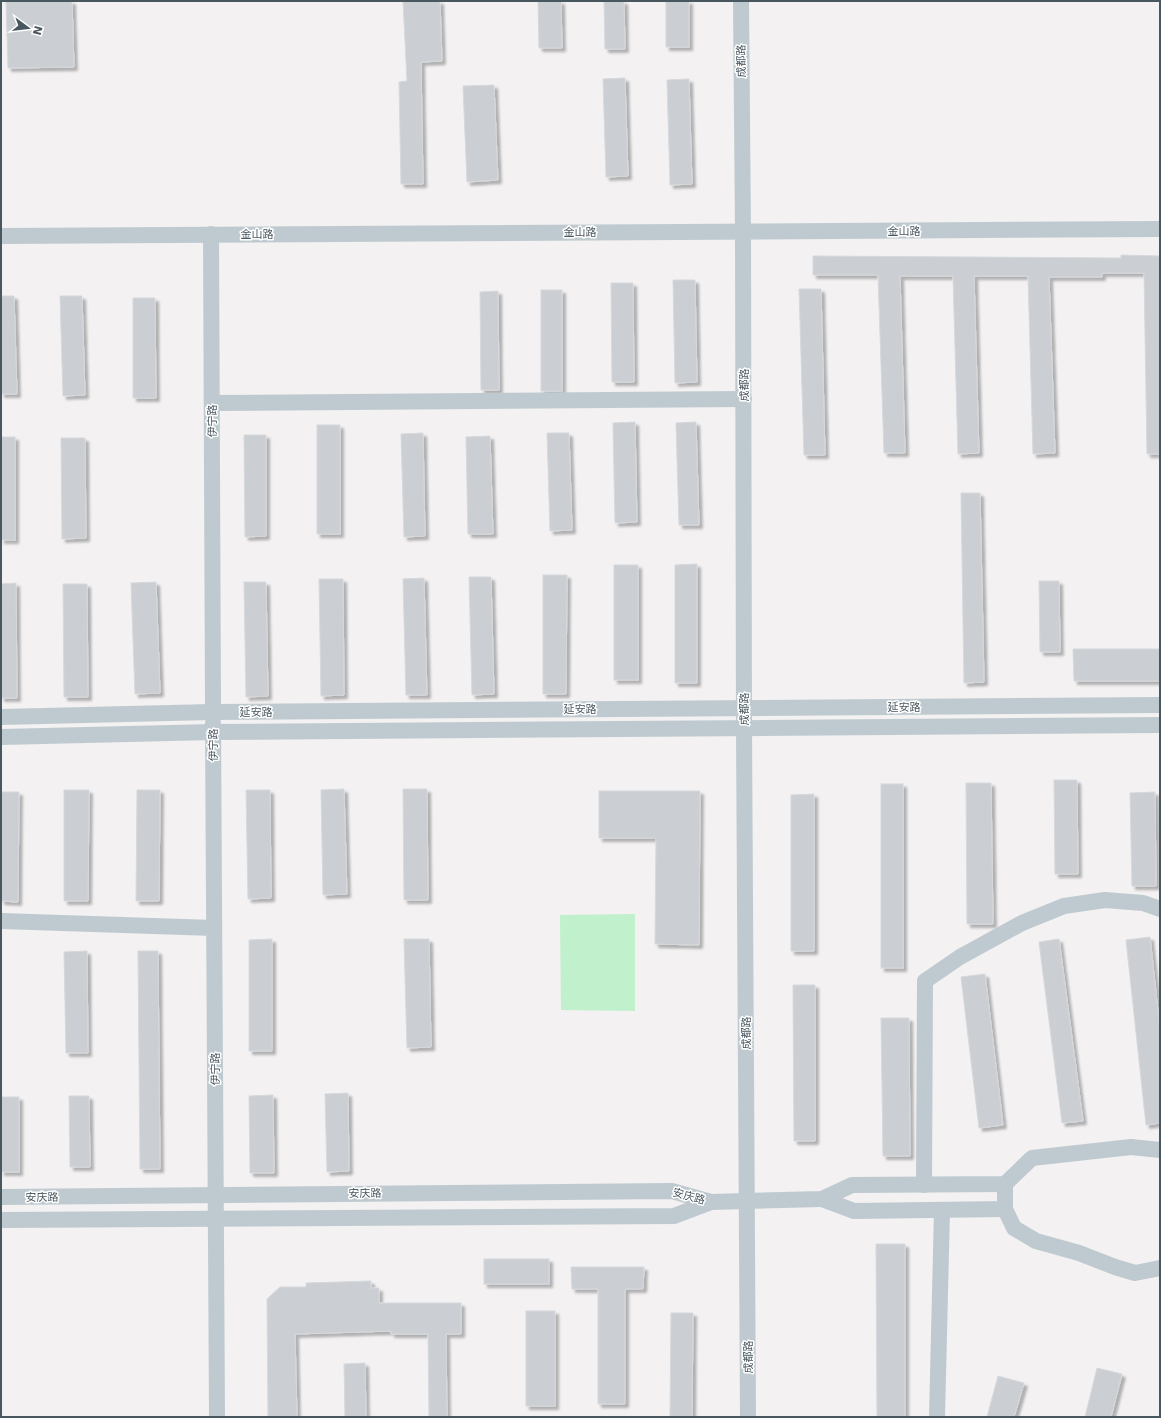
<svg xmlns="http://www.w3.org/2000/svg" width="1161" height="1418" font-family="'DejaVu Sans','Noto Sans SC',sans-serif">
	<style>
		.grass { fill: #c0f0cc }
		.building { fill: #cbcfd3; stroke: #d5d8dc; filter: url(#shadow) }
		.lines { fill: none; stroke-linecap: round; stroke-linejoin: round }
		.minor { stroke: #bfcad0; stroke-width: 16 }
		.labels { text-anchor: middle; stroke-width: 3; stroke-linejoin: round; paint-order: stroke }
		.street-label { font-size: 11px; fill: #49575f; stroke: #fff }
	</style>
	<defs>
		<filter id="shadow"><feDropShadow dx="3.5" dy="3.5" stdDeviation="1" flood-color="#0004"/></filter>
	</defs>
	<rect width="100%" height="100%" fill="#f3f1f1"/>
	<polygon class="grass" points="635,914 635,1011 561,1010 560,915"/>
	<g class="building">
		<polygon points="6,1 72,1 74,67 8,68"/>
		<polygon points="403,1 440,1 442,61 421,62 423,184 401,184 399,82 407,81"/>
		<polygon points="538,1 561,1 562,48 539,48"/>
		<polygon points="604,1 624,1 625,49 605,49"/>
		<rect x="666" y="1" width="23" height="46"/>
		<polygon points="625,78 628,176 606,177 603,79"/>
		<polygon points="689,79 692,184 670,185 667,80"/>
		<polygon points="494,85 498,180 467,182 463,86"/>
		<polygon points="1121,255 1160,256 1160,454 1147,454 1144,273 1102,273 1102,277 1049,277 1055,453 1033,454 1028,276 974,276 979,453 958,454 953,276 900,276 905,453 884,453 878,275 813,275 813,256 1121,258"/>
		<polygon points="673,280 695,280 697,382 675,383"/>
		<polygon points="611,283 633,283 634,382 612,382"/>
		<polygon points="799,289 821,289 825,455 804,455"/>
		<rect x="541" y="290" width="21" height="101"/>
		<polygon points="498,291 499,390 481,390 480,292"/>
		<polygon points="1,296 14,296 17,394 1,394"/>
		<polygon points="60,296 82,296 85,395 63,396"/>
		<polygon points="133,298 155,298 156,398 133,398"/>
		<polygon points="635,422 637,522 615,523 613,423"/>
		<polygon points="696,422 699,525 679,525 676,423"/>
		<rect x="317" y="425" width="23" height="109"/>
		<polygon points="423,433 425,536 404,537 401,434"/>
		<polygon points="547,433 569,433 572,530 550,531"/>
		<polygon points="244,435 266,435 266,536 245,537"/>
		<polygon points="490,436 493,534 468,534 466,437"/>
		<rect x="1" y="437" width="14" height="103"/>
		<polygon points="61,438 85,438 86,538 62,539"/>
		<polygon points="961,493 980,493 984,682 964,683"/>
		<polygon points="697,564 697,683 675,683 675,565"/>
		<rect x="614" y="565" width="24" height="115"/>
		<polygon points="543,575 567,575 566,694 543,694"/>
		<polygon points="469,577 491,577 494,694 472,695"/>
		<polygon points="424,578 427,695 406,695 403,579"/>
		<polygon points="319,579 343,579 344,695 321,696"/>
		<polygon points="1039,581 1059,581 1060,652 1040,652"/>
		<polygon points="156,582 160,693 135,694 131,583"/>
		<polygon points="244,582 266,582 268,696 246,697"/>
		<polygon points="16,583 17,698 1,698 1,584"/>
		<polygon points="63,584 87,584 88,697 64,697"/>
		<polygon points="1073,649 1160,649 1160,681 1074,681"/>
		<polygon points="1054,780 1077,780 1078,874 1055,874"/>
		<polygon points="966,783 991,783 993,924 967,924"/>
		<rect x="881" y="784" width="22" height="184"/>
		<polygon points="344,789 347,894 323,895 321,790"/>
		<polygon points="403,789 427,789 428,900 404,900"/>
		<polygon points="64,790 89,790 88,901 64,901"/>
		<polygon points="137,790 160,790 159,901 136,901"/>
		<polygon points="246,790 270,790 271,898 248,899"/>
		<polygon points="599,791 700,791 699,945 655,944 656,838 599,838"/>
		<polygon points="1,792 19,792 18,902 1,901"/>
		<polygon points="1155,792 1156,886 1132,886 1130,793"/>
		<polygon points="814,794 814,951 791,951 791,795"/>
		<polygon points="1150,937 1160,1030 1160,1123 1146,1125 1126,940"/>
		<polygon points="272,939 272,1051 249,1051 249,940"/>
		<polygon points="404,939 429,939 431,1047 407,1048"/>
		<polygon points="1059,939 1083,1121 1062,1123 1039,942"/>
		<polygon points="87,951 88,1053 66,1053 64,952"/>
		<polygon points="138,951 158,951 160,1169 140,1169"/>
		<polygon points="985,974 1003,1125 979,1128 961,977"/>
		<polygon points="793,985 815,985 815,1141 794,1141"/>
		<polygon points="881,1018 909,1018 910,1156 883,1156"/>
		<polygon points="348,1093 349,1171 327,1172 325,1094"/>
		<polygon points="273,1095 274,1173 250,1173 249,1096"/>
		<polygon points="69,1096 89,1096 90,1167 70,1167"/>
		<rect x="1" y="1097" width="18" height="75"/>
		<polygon points="876,1244 905,1244 905,1417 877,1417"/>
		<rect x="484" y="1259" width="65" height="25"/>
		<polygon points="571,1267 644,1267 643,1289 625,1289 625,1404 598,1404 598,1289 572,1289"/>
		<polygon points="371,1281 371,1288 379,1288 379,1303 461,1303 461,1334 446,1334 447,1417 429,1417 428,1334 391,1334 391,1331 295,1334 297,1417 268,1417 267,1299 280,1287 306,1287 306,1283"/>
		<rect x="526" y="1311" width="29" height="95"/>
		<polygon points="671,1313 693,1313 692,1417 670,1417"/>
		<polygon points="365,1363 366,1417 345,1417 344,1364"/>
		<polygon points="1097,1368 1122,1374 1111,1417 1085,1417"/>
		<polygon points="998,1376 1024,1383 1014,1417 987,1417"/>
	</g>
	<g class="lines">
		<g class="minor">
			<polyline points="741,1 743,232 744,728 748,1417"/>
			<polyline points="211,234 213,703"/>
			<polyline points="1,236 1160,229"/>
			<polyline points="212,403 744,399"/>
			<polyline points="1,717 212,712 1160,705"/>
			<polyline points="213,723 217,1417"/>
			<polyline points="1,737 213,732 1160,725"/>
			<polyline points="1,921 214,928"/>
			<polyline points="1005,1184 1005,1209 1014,1228 1036,1241 1079,1253 1115,1267 1135,1273 1160,1268"/>
			<polyline points="924,1185 925,981 960,957 1022,923 1064,906 1105,900 1143,903 1160,909"/>
			<polyline points="1,1197 672,1191 711,1202"/>
			<polyline points="822,1199 854,1211 1005,1209"/>
			<polyline points="1,1220 674,1216 711,1202 822,1199 852,1185 1005,1184 1032,1158 1131,1147 1160,1150"/>
			<polyline points="937,1417 942,1210"/>
		</g>
	</g>
	<g class="labels">
		<g class="street-label">
			<text transform="translate(741 61) rotate(-91)" y="4">成都路</text>
			<text x="904" y="235">金山路</text>
			<text x="580" y="236">金山路</text>
			<text x="257" y="238">金山路</text>
			<text transform="translate(744 385) rotate(-90)" y="4">成都路</text>
			<text transform="translate(212 421) rotate(-90)" y="4">伊宁路</text>
			<text x="904" y="711">延安路</text>
			<text x="580" y="713">延安路</text>
			<text transform="translate(744 709) rotate(-90)" y="4">成都路</text>
			<text x="256" y="716">延安路</text>
			<text transform="translate(213 745) rotate(-90)" y="4">伊宁路</text>
			<text transform="translate(746 1033) rotate(-90)" y="4">成都路</text>
			<text transform="translate(215 1069) rotate(-90)" y="4">伊宁路</text>
			<text transform="translate(365 1193) rotate(-1)" y="4">安庆路</text>
			<text transform="translate(689 1196) rotate(15)" y="4">安庆路</text>
			<text transform="translate(42 1197) rotate(-1)" y="4">安庆路</text>
			<text transform="translate(748 1357) rotate(-90)" y="4">成都路</text>
		</g>
	</g>
	<rect width="1161" height="1418" fill="none" stroke="#49575f" stroke-width="4"/>
	<g transform="translate(28 28) rotate(105)" stroke="#ffffff" stroke-width="3" paint-order="stroke">
	<path d="M0-3L7 15L0 10L-7 15Z" fill="#49575f"/>
	<text y="-6" font-size="11" font-weight="bold" text-anchor="middle" fill="#49575f">N</text>
	</g>
</svg>
